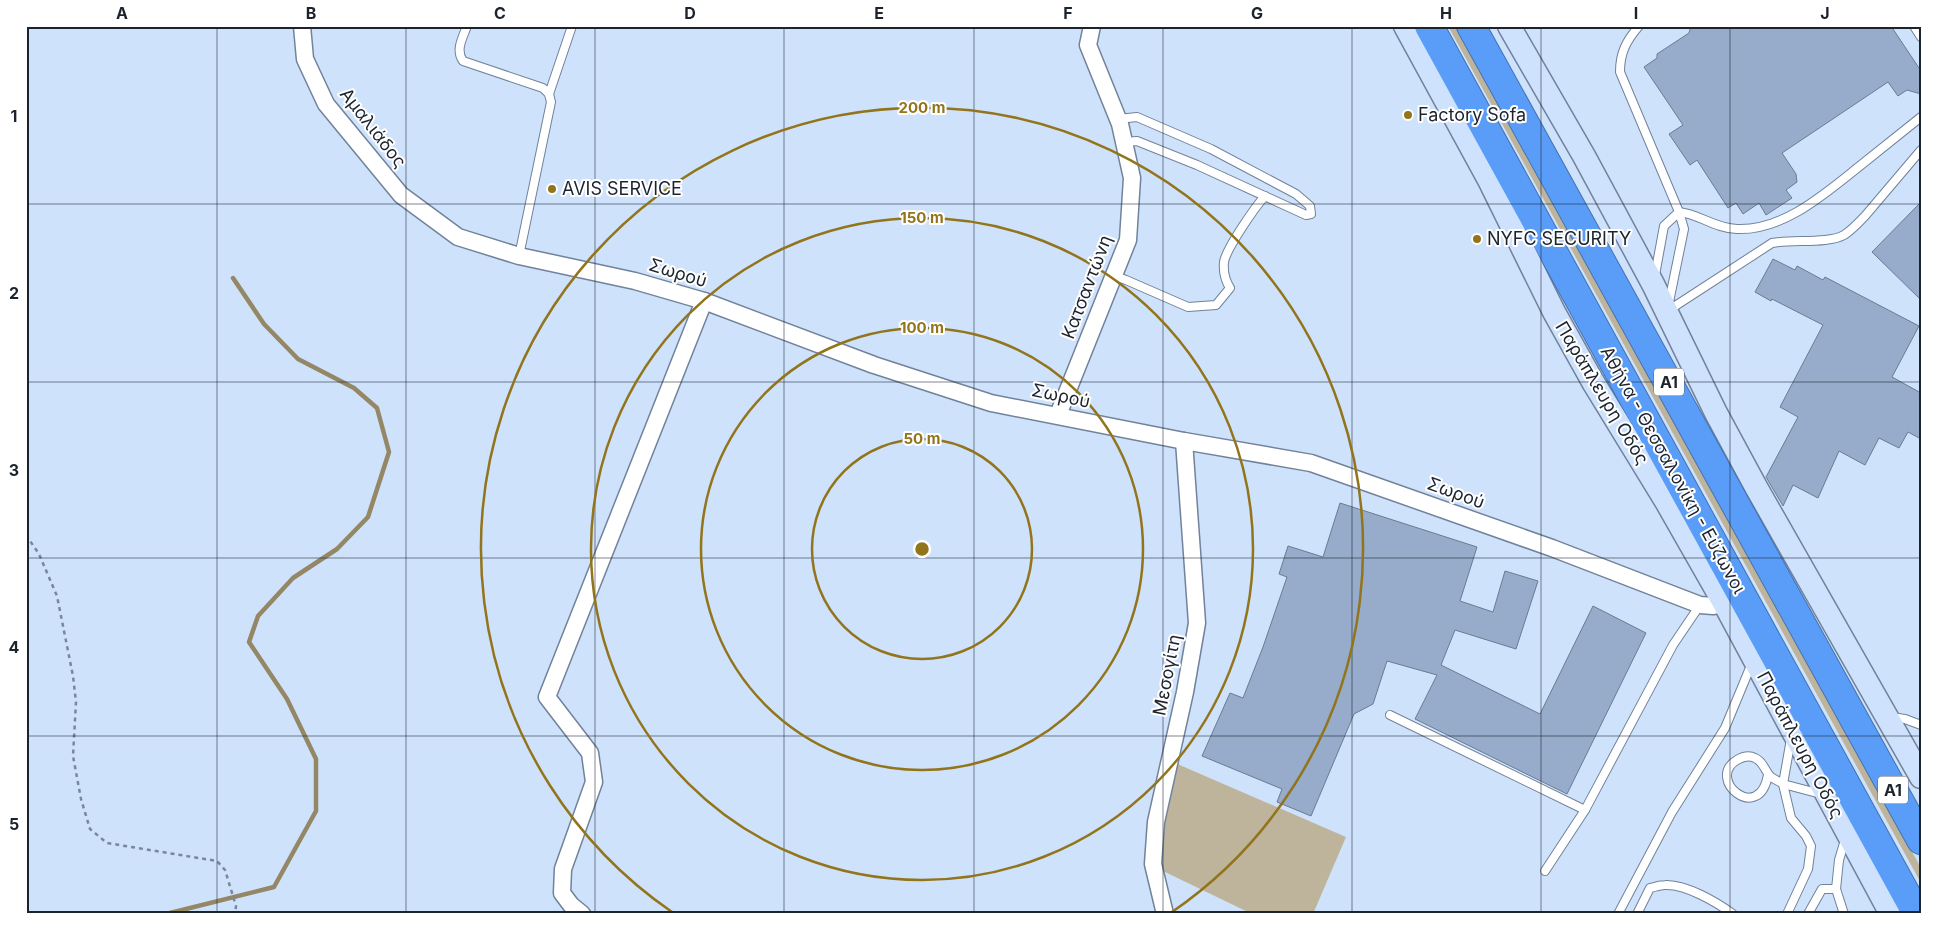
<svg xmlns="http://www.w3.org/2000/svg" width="1947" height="940" font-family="Inter,sans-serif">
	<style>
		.green { fill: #beb49b }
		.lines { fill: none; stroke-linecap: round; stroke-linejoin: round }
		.stream { stroke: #948765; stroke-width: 4.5 }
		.building { fill: #96acca; stroke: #6a7b93 }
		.lane-casing { stroke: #71829a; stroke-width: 10 }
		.street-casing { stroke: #71829a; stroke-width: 19 }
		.secondary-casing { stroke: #71829a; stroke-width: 25 }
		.highway-casing { stroke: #4472b1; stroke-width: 30 }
		.path { stroke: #7a879a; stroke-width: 2.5; stroke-dasharray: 4 4; stroke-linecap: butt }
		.lane { stroke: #fff; stroke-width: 8 }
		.street { stroke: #fff; stroke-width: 16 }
		.secondary { stroke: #cee2fd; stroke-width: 22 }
		.highway { stroke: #5a9df8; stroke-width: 28 }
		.grid { fill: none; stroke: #1c232d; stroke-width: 1; stroke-opacity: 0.55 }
		.ring { fill: none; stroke: #92741b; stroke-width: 2.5 }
		.poi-dot { fill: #92741b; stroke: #fff; stroke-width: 2 }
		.labels { text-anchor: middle; stroke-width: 4; stroke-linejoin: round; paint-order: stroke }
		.shield { fill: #fff; stroke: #60656c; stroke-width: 1 }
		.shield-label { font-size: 16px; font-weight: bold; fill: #1c232d }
		.poi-label { font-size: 18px; fill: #1c232d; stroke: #fff; text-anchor: start }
		.street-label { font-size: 18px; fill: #1c232d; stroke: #fff }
		.centre { fill: #92741b; stroke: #fff; stroke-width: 2.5 }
		.ring-label { font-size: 15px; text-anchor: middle; font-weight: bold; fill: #92741b; stroke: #fff; stroke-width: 4; stroke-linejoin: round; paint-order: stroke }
		.neatline { fill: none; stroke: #1c232d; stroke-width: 2 }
		.grid-label { font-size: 16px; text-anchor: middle; font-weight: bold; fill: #1c232d }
	</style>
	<rect width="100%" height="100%" fill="#cfe2fc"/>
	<g class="green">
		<polygon points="1448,26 1457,26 1921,868 1921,883"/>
		<polygon points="1175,763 1346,837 1313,914 1252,914 1163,871 1162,832"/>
	</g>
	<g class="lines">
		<polyline class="stream" points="166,914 274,887 316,811 316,759 287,699 249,642 258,616 293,578 337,549 368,517 389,452 377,408 354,388 298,359 264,324 233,278"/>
	</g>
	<g class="building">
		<polygon points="1691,26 1891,26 1921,71 1921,94 1907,90 1898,96 1888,82 1782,153 1796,174 1797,182 1786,190 1792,198 1766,215 1759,203 1743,214 1736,203 1728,208 1697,160 1690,165 1669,134 1683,125 1644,67 1657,58 1657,54 1689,33"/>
		<polygon points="1921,202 1921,300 1872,252"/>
		<polygon points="1773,259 1795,270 1797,266 1823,280 1825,277 1919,326 1892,377 1921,393 1921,439 1908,432 1899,448 1879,438 1865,465 1839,451 1818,498 1793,485 1783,506 1766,477 1798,417 1780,407 1823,325 1772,299 1771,301 1755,292"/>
		<polygon points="1340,503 1477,547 1460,601 1493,612 1505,571 1538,581 1516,649 1455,630 1441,665 1540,714 1593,606 1646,633 1567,794 1415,719 1437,675 1387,661 1373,704 1354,714 1311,816 1277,802 1282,789 1202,756 1230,693 1243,698 1263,647 1287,577 1279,574 1288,546 1323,557"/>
	</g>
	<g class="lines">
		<g class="lane-casing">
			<g id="lane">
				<path d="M467 26C463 37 455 50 463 61L543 88 549 94 551 102 519 256"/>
				<path d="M1639 26C1626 41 1620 53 1620 72L1679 212 1684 229 1669 302"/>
				<polyline points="1914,26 1921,37"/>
				<polyline points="549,94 572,26"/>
				<polyline points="1118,119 1137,117 1211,149 1296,194 1310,206 1311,214 1306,215 1197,165 1137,141 1124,142"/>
				<path d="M1112 275 1126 280 1188 307 1216 305 1230 288C1225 280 1223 272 1224 262 1226 249 1255 207 1265 196"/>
				<path d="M1655 275 1664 226 1679 212C1699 214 1714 228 1737 229 1784 231 1827 192 1861 165 1881 149 1901 133 1921 117"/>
				<path d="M1669 310 1772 243C1792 239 1828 244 1844 235 1852 230 1858 223 1865 216L1921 150"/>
				<polyline points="1390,715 1585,810"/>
				<polyline points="1891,717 1905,719 1921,725"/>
				<polyline points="1791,739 1783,784 1821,794"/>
				<path d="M1768 775C1759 825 1705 779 1737 760 1742 757 1749 755 1755 758 1764 762 1764 770 1770 776 1773 779 1779 781 1783 784L1791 818 1806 836 1811 846 1808 869 1787 914"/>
				<polyline points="1545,871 1585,810 1673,645 1700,605"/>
				<polyline points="1618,914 1672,812 1725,728 1752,663"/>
				<path d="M1637 914 1650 888C1655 887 1660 885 1665 885 1686 884 1716 902 1733 914"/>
				<polyline points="1808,914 1822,889 1836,889"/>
				<polyline points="1844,914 1836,889 1839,860 1845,840"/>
			</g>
		</g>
		<g class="street-casing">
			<g id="street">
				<polyline points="302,26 305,59 326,104 401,195 458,237 519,256 635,281 704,301 874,365 991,403 1184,441 1311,463 1552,548 1700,605 1713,606 1724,603"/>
				<polyline points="1058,415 1128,240 1132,178 1120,124 1088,45 1092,26"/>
				<polyline points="582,914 571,905 562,893 563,869 594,782 590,753 547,697 704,301"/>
				<polyline points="1165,914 1153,864 1156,822 1185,692 1197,623 1184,441"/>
			</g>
		</g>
		<g class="secondary-casing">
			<g id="secondary">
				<polyline points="1405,26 1489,180 1554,312 1593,382 1667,503 1724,603 1891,914"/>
				<polyline points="1509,26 1584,156 1653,284 1716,413 1756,487 1921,777"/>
			</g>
		</g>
		<g class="highway-casing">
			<g id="highway">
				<polyline points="1429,26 1917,914"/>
				<polyline points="1471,26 1921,840"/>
			</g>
		</g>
		<polyline class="path" points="26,535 39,554 57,596 73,676 76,702 73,756 81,799 90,829 107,843 217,861 225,870 236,906 235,914"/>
		<use href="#lane" class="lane"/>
		<use href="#street" class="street"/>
		<use href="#secondary" class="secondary"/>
		<use href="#highway" class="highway"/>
	</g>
	<path class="grid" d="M217 26V914M406 26V914M595 26V914M784 26V914M974 26V914M1163 26V914M1352 26V914M1541 26V914M1730 26V914M26 204H1921M26 382H1921M26 558H1921M26 736H1921"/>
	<g class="ring">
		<circle cx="922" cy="549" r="110"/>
		<circle cx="922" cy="549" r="221"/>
		<circle cx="922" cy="549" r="331"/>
		<path d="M672 912A441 441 0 1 1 1172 912"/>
	</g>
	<g class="poi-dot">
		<circle cx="1408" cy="115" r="5"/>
		<circle cx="552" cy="189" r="5"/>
		<circle cx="1477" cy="239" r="5"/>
	</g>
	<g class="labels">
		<g class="shield">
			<rect x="1654" y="368.5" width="30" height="27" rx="4"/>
			<rect x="1878" y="776.5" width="30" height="27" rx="4"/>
		</g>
		<g class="shield-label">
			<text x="1669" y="388">Α1</text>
			<text x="1893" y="796">Α1</text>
		</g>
		<g class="poi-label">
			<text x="1418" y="121">Factory Sofa</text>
			<text x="562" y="195">AVIS SERVICE</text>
			<text x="1487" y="245">NYFC SECURITY</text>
		</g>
		<g class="street-label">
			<text transform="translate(373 128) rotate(52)" y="6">Αμαλιάδος</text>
			<text transform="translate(678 273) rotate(17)" y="6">Σωρού</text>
			<text transform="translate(1087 287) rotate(-69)" y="6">Κατσαντώνη</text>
			<text transform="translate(1602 393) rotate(59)" y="6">Παράπλευρη Οδός</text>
			<text transform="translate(1061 396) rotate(12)" y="6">Σωρού</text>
			<text transform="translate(1673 470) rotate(61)" y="6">Αθήνα - Θεσσαλονίκη - Εύζωνοι</text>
			<text transform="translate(1456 493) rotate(20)" y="6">Σωρού</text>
			<text transform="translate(1167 675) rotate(-79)" y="6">Μεσογίτη</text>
			<text transform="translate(1800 745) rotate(62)" y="6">Παράπλευρη Οδός</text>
		</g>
	</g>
	<circle cx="922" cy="549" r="8" class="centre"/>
	<g class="ring-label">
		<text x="922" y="113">200 m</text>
		<text x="922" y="223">150 m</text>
		<text x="922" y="333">100 m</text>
		<text x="922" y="444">50 m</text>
	</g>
	<rect width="1947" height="940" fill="none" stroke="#ffffff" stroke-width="55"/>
	<rect x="28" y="28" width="1892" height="884" class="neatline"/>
	<g class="grid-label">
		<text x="122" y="19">A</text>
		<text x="311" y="19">B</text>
		<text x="500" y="19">C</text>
		<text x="690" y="19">D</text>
		<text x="879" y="19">E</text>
		<text x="1068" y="19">F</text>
		<text x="1257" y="19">G</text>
		<text x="1446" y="19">H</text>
		<text x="1636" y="19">I</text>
		<text x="1825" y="19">J</text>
		<text x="14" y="122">1</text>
		<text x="14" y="299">2</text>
		<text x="14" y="476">3</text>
		<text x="14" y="653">4</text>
		<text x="14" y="830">5</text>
	</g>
</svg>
